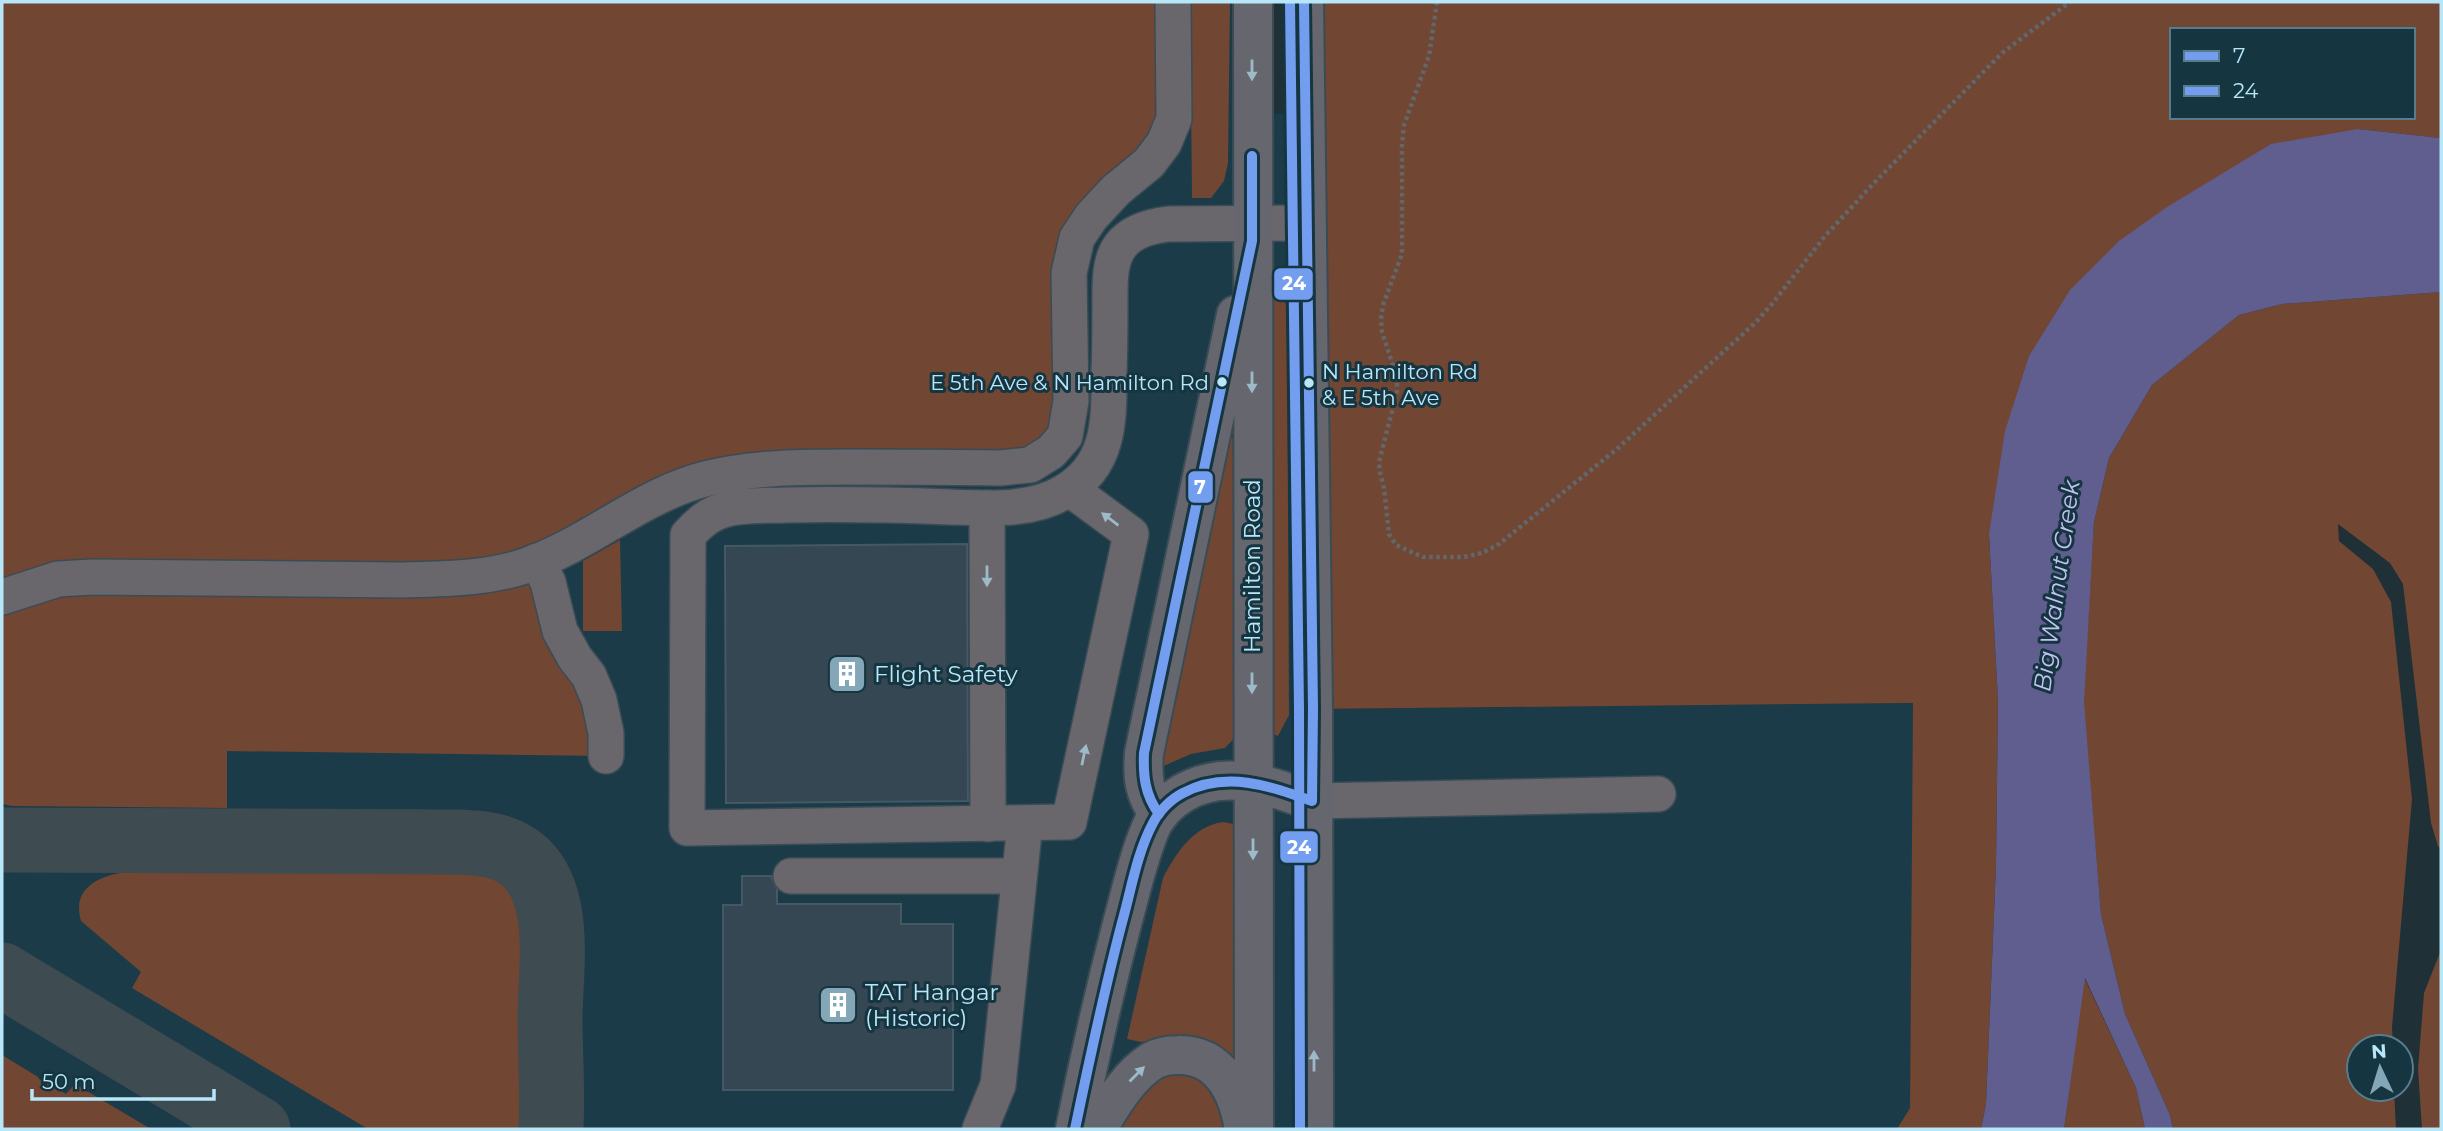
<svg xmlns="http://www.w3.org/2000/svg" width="2443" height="1131" font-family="Montserrat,sans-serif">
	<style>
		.built { fill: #1b3b48 }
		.green { fill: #714633; fill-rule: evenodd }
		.water { fill: #5f5e8e }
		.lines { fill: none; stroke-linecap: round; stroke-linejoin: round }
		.taxiway { stroke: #3e4b51; stroke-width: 65 }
		.building { fill: #354753; stroke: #445966; stroke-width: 2 }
		.minor-casing { stroke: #394c55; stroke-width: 38 }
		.major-casing { stroke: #394c55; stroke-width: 42 }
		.path { stroke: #62676c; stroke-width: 4.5; stroke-dasharray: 3.5 3.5; stroke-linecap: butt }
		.minor { stroke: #69666c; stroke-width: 35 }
		.major { stroke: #66676e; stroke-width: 38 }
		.bus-1-casing { stroke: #153541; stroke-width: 16 }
		.bus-2-casing { stroke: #153541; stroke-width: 16 }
		.bus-1 { stroke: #739eef; stroke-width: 10 }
		.bus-2 { stroke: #739eef; stroke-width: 10 }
		.oneway { fill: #9cbac9 }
		.oneway2 { fill: #9dbac8 }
		.bus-dot { fill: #b9e7fa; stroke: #153541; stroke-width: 2.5 }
		.labels { text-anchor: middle; stroke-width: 6; stroke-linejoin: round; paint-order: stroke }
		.bus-label { font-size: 21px; fill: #b9e7fa; stroke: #153541; text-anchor: start }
		.street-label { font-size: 23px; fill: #b9e7fa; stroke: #153541 }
		.poi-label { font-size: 23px; fill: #b9e7fa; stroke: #153541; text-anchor: start }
		.water-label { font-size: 24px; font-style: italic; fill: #c3c2f3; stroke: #153541 }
		.line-badge { stroke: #153541; stroke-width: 2.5 }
		.badge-label { font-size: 19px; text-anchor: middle; font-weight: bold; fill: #fff }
	</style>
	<rect width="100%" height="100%" fill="#1f3037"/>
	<polygon class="built" points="2,2 1253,2 1252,115 1306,113 1313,709 1914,703 1910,1109 1897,1129 2,1129"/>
	<g class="green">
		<polygon points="2,2 1173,2 1174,119 1091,217 1051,452 758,470 537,561 606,756 227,751 227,808 12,806 2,804"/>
		<polygon points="1190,2 1230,2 1228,163 1224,181 1211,198 1192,198"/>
		<path d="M1304 2H2441V138L2358 129 1989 534 1998 701 1996 866 1986 1104 1981 1129H1897L1910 1108 1913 703 1313 709ZM2172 30H2413V117H2172Z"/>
		<polygon points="1274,292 1282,296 1287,305 1289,715 1278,736 1270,733 1266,293"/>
		<polygon points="2441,292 2441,849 2438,846 2431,823 2403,584 2390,563 2338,524 2339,541 2373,569 2391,602 2412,799 2392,1027 2393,1047 2359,1047 2359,1089 2394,1089 2396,1129 2173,1129 2170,1115 2125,1014 2101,914 2083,702 2094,522 2109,458 2152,385 2239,315 2282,304"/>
		<polygon points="1230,438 1237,438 1240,732 1225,748 1191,754 1159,768 1222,456"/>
		<polygon points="620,540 622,631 583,631 583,561"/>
		<path d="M1224 822 1233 824 1241 833 1244 1067 1165 1038 1141 1042 1127 1039 1163 878C1176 853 1194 825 1224 822Z"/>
		<path d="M227 866 481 867C501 871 515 877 522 898L524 1082 521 1129H368L132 988 141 972 81 921C62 854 190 871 226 871Z"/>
		<polygon points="2441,950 2441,1129 2422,1129 2418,1069 2424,993"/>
		<polygon points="2084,977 2136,1088 2145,1129 2064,1129"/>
		<polygon points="2,1055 66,1094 75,1084 151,1129 2,1129"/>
		<path d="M1186 1075C1214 1082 1222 1104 1230 1129H1119L1139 1089 1164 1076Z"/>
	</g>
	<polygon class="water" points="2358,129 2441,138 2441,292 2282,304 2239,315 2152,385 2109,458 2094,522 2084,702 2101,914 2125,1014 2170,1115 2173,1129 2145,1129 2136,1088 2085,978 2064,1129 1981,1129 1986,1104 1996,866 1998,701 1989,534 2005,431 2029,356 2070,290 2119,241 2167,207 2271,144"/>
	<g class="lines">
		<g class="taxiway">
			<path d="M2 840 459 842C473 843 488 843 501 848 567 871 551 962 550 1016 550 1054 553 1092 551 1129"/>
			<polyline points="2,975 258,1129"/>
		</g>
	</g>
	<g class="building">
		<polygon points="967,544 968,801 726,803 725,546"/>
		<polygon points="742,876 771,876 777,889 777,904 901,904 901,924 953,924 953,1090 723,1090 723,905 742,905"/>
	</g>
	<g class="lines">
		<g class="minor-casing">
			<g id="minor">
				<path d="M1070 489 1131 534 1069 822 687 828 688 535C699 523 710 513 727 509 744 504 767 506 785 505 840 504 895 505 950 507 987 508 1030 512 1064 492 1111 465 1109 419 1109 371 1110 348 1110 325 1110 302 1110 283 1109 260 1121 245 1132 231 1152 226 1168 224L1306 223"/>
				<polyline points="987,508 988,824"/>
				<polyline points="537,561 548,582 560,631 575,658 589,676 599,700 606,733 606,756"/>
				<path d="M2 597 58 579 92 577 402 580C444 579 493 579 533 563 594 540 645 493 709 478 755 467 804 467 851 467 901 467 950 467 1000 468L1030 465 1051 452 1065 436 1071 401 1069 273 1077 238 1091 217 1116 190 1149 163 1164 143 1174 119 1173 2"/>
				<polyline points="1312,801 1658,794"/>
				<polyline points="791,876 1019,876"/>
				<polyline points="980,1129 998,1085 1025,823"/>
			</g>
		</g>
		<g class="major-casing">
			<g id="major">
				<polyline points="1253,2 1254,1129"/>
				<polyline points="1304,2 1313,709 1314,1129"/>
				<path d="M1159 814C1144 795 1142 777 1144 753L1236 315"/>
				<path d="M1075 1129C1089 1059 1105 989 1123 920 1131 891 1140 850 1153 823 1160 811 1171 800 1183 793 1227 768 1269 786 1312 801"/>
				<path d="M1097 1129C1112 1105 1127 1077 1152 1061 1159 1057 1169 1055 1178 1055 1221 1054 1238 1093 1244 1129"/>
			</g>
		</g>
		<polyline class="path" points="1437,2 1429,56 1404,125 1402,145 1402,254 1383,305 1381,319 1382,332 1397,378 1397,392 1379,462 1380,472 1384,488 1389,534 1396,545 1423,557 1464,557 1482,553 1499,544 1617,449 1756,322 1772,304 1825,236 1872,185 2002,53 2070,2"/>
		<use href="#minor" class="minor"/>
		<use href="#major" class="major"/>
		<g class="bus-1-casing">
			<g id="bus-1">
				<path d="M1159 814C1145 795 1143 776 1144 753L1252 241V156"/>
				<path d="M1075 1129C1090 1057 1105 986 1124 915 1132 885 1138 851 1153 823 1159 811 1171 799 1183 793 1226 770 1270 786 1312 801L1313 709 1304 2"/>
			</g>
		</g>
		<g class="bus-2-casing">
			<polyline id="bus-2" points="1290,2 1299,709 1300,1129"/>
		</g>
		<use href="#bus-1" class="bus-1"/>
		<use href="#bus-2" class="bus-2"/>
	</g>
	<defs><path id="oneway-solid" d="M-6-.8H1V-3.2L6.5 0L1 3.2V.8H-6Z" transform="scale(1.75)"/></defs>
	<g class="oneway">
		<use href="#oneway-solid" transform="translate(1252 70) rotate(90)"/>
		<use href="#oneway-solid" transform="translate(1252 382) rotate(90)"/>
		<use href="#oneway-solid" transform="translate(1252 683) rotate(90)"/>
		<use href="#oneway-solid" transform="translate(1253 849) rotate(90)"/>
		<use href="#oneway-solid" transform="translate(1314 1061) rotate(-90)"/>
		<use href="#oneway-solid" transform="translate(1137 1074) rotate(-45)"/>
	</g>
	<g class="oneway2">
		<use href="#oneway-solid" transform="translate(1110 519) rotate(-143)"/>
		<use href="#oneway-solid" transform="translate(987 576) rotate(90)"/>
		<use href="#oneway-solid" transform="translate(1084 755) rotate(-78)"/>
	</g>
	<defs>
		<g id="building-square" transform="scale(2.0125)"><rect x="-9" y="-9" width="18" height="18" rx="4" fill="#83a7b6" stroke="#153541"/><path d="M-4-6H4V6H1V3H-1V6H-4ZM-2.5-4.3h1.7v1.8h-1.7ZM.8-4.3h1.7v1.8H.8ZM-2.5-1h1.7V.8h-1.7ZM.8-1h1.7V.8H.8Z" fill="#fff"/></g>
	</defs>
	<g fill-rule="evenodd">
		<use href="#building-square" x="847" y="674"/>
		<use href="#building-square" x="838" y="1005"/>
	</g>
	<g class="bus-dot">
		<circle cx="1222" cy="382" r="6"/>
		<circle cx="1309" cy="383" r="6"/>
	</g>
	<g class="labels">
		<g class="bus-label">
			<text x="1322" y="379">N Hamilton Rd<tspan x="1322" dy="26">&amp; E 5th Ave</tspan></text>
			<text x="1209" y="390" text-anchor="end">E 5th Ave &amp; N Hamilton Rd</text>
		</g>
		<g class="street-label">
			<text transform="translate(1252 566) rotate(-90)" y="8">Hamilton Road</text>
		</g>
		<g class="poi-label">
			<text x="874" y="682">Flight Safety</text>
			<text x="865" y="1000">TAT Hangar<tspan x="865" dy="26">(Historic)</tspan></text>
		</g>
		<g class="water-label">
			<text transform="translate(2057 586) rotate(-82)" y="8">Big Walnut Creek</text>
		</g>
	</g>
	<g class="line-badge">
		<rect x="1273" y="267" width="41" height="34" rx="7" fill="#739eef"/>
		<rect x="1187" y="470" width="27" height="34" rx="7" fill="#739eef"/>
		<rect x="1279" y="830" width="40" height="34" rx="7" fill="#739eef"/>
	</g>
	<g class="badge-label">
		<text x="1294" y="290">24</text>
		<text x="1200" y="494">7</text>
		<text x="1299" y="854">24</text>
	</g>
	<rect width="2443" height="1131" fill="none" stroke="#b9e7fa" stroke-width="7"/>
	<rect x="2170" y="28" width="245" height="91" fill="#153541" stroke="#577c8b" stroke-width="2"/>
	<rect x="2184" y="51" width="35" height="10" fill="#739eef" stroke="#577c8b" stroke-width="2"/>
	<text x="2233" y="63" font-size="21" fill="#b9e7fa">7</text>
	<rect x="2184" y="86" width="35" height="10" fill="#739eef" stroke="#577c8b" stroke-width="2"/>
	<text x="2233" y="98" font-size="21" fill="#b9e7fa">24</text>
	<g transform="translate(2380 1068) rotate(356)"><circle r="33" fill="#153541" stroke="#577c8b" stroke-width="2"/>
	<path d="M0-5L12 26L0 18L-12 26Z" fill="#83a7b6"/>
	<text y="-10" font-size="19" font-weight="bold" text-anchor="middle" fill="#b9e7fa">N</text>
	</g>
	<path d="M32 1089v10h182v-10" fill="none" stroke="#b9e7fa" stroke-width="3.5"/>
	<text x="42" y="1089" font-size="21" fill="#b9e7fa" stroke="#153541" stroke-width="5" paint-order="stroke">50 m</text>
</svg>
